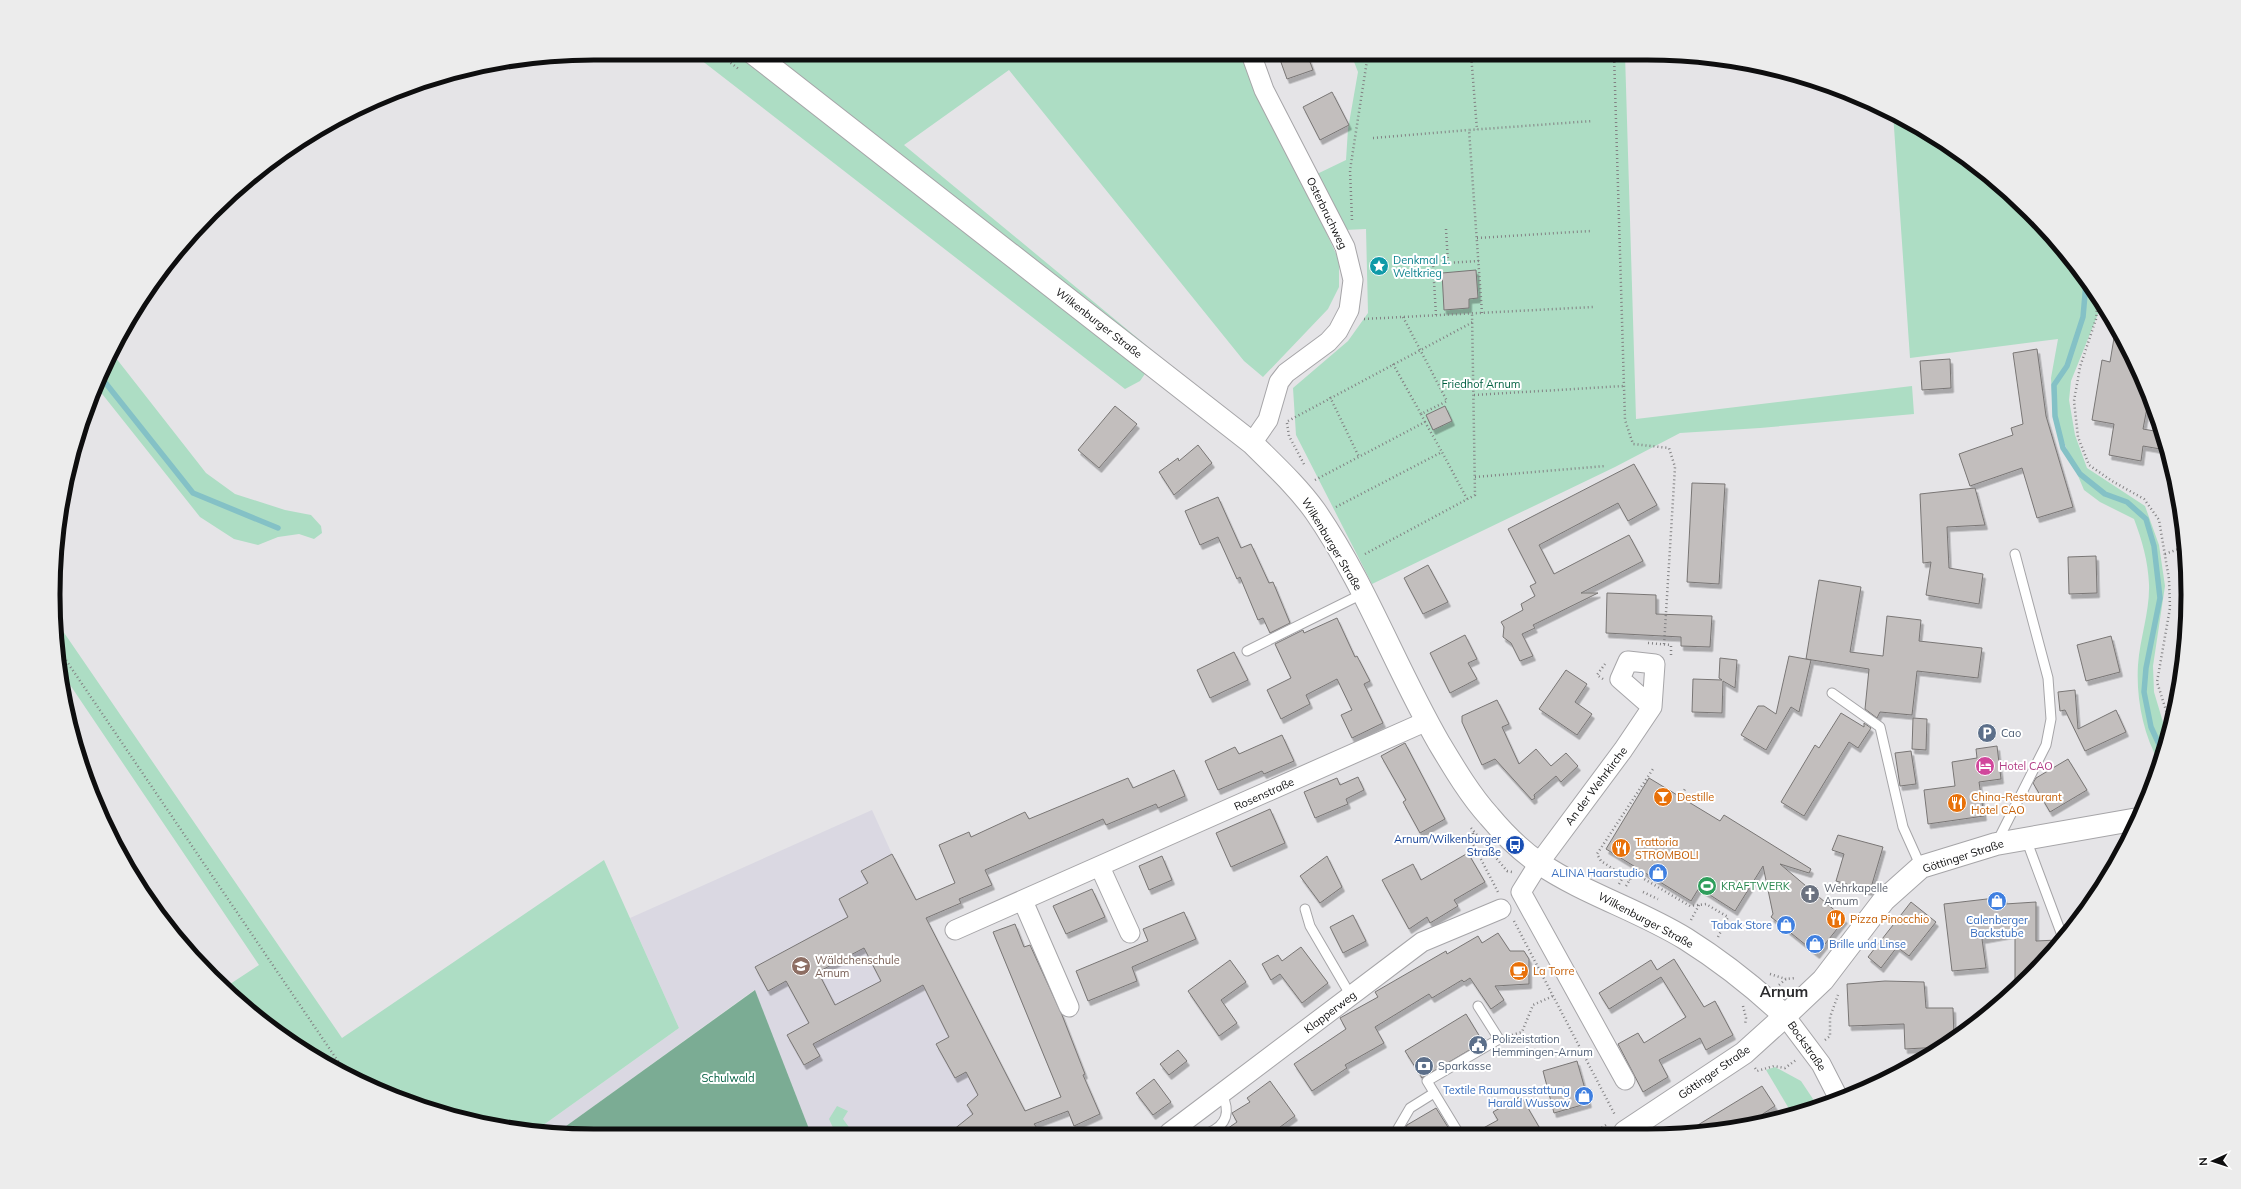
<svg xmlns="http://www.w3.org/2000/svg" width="2241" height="1189" font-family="Mulish,sans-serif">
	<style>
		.built { fill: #dad8e2 }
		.green { fill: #adddc4 }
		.forest { fill: #7bac94 }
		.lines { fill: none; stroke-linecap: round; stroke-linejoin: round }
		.stream { stroke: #84c1c6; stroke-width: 5.5 }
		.building { fill: #c2bebd; stroke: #797675; fill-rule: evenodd; filter: url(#shadow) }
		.service-casing { stroke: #a6a5a8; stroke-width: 11 }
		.minor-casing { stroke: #a6a5a8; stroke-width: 21 }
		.tertiary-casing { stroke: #a6a5a8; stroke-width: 24 }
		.secondary-casing { stroke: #a6a5a8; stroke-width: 24 }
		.path { stroke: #828183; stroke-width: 2.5; stroke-dasharray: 1 3; stroke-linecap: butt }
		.service { stroke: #fff; stroke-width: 9 }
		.minor { stroke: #fff; stroke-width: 19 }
		.tertiary { stroke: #fff; stroke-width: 22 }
		.secondary { stroke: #fff; stroke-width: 22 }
		.labels { text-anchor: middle; stroke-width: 4; stroke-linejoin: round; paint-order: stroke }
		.street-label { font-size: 11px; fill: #0e0e0f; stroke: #fff }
		.culture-label { font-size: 11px; fill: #0d838f; stroke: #fff; text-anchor: start }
		.park-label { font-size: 11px; fill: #015f40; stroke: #fff }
		.service-label { font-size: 11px; fill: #4e5e75; stroke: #fff; text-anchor: start }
		.hotel-label { font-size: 11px; fill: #b23c85; stroke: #fff; text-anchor: start }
		.food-label { font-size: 11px; fill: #c56008; stroke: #fff; text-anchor: start }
		.transit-label { font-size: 11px; fill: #164399; stroke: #fff; text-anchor: end }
		.shop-label { font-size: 11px; fill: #366cbe; stroke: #fff; text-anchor: end }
		.leisure-label { font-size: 11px; fill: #27864d; stroke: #fff; text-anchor: start }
		.worship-label { font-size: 11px; fill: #5b616d; stroke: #fff; text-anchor: start }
		.education-label { font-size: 11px; fill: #785e54; stroke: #fff; text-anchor: start }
		.district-label { font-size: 15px; font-weight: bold; fill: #2c2c2e; stroke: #fff }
		.rim { fill: none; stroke: #0e0e0f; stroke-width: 5 }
	</style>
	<defs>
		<filter id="shadow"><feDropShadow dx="2.5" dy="4.5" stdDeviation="0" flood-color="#0004"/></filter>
	</defs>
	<rect width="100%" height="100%" fill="#e5e4e7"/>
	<polygon class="built" points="872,810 892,854 1014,1089 982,1107 948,1134 811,1134 754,990 555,1134 535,1131 679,1028 630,918"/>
	<g class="green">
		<polygon points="692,53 1242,54 1339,260 1339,287 1328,309 1263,377 1244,361 1009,70 904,145 1158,355 1140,381 1125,389"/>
		<polygon points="1351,54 1625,54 1636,419 1912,386 1914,414 1760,428 1680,433 1615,467 1372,584 1296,435 1293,388 1348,341 1368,313 1366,229 1345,230 1317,174 1346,160 1348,129 1358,72"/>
		<path d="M1893 113 1976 165 2054 238 2102 304 2071 381 2069 400 2075 435 2087 468 2145 506 2159 545 2165 586 2153 666 2154 692 2168 739 2159 762C2143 734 2136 698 2138 665 2140 638 2150 611 2149 584 2148 561 2142 540 2134 519L2100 502 2084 490 2053 416 2051 378 2058 339 1910 358Z"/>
		<polygon points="112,353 206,473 235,494 285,510 311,515 321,526 322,533 314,539 299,534 278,537 258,545 234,539 200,517 95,385"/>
		<polygon points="56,621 342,1038 604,860 679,1028 535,1131 454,1117 355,1080 265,1024 224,988 259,965 58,667"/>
		<polygon points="1775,1067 1801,1081 1817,1105 1791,1112 1766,1070"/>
		<polygon points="837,1106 848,1111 843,1119 851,1130 864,1131 867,1134 836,1134 829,1119"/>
	</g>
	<polygon class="forest" points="755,990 811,1134 555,1134"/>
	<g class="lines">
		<g class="stream">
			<polyline points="2086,283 2083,317 2067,366 2054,385 2055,416 2063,448 2080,474 2105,494 2127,502 2146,519 2154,546 2160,598 2146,668 2144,692 2151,727 2163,753"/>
			<polyline points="100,376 193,493 278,528"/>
		</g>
	</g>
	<g class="building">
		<polygon points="1278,54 1307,54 1313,70 1287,79"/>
		<polygon points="1332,92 1349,125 1320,140 1303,107"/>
		<polygon points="1476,270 1478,298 1469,299 1469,308 1444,310 1442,273"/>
		<polygon points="2116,326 2149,397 2143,429 2160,432 2163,435 2166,450 2143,446 2141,461 2109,455 2114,424 2092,420 2102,360 2110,362"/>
		<polygon points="2037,349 2046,416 2073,507 2037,518 2022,468 1970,486 1959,454 2013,435 2011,428 2023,424 2013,353"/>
		<polygon points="1950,359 1951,388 1922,390 1920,361"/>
		<polygon points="1115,406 1137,424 1099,468 1078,450"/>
		<polygon points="1445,406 1452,421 1433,430 1426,415"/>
		<polygon points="1198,445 1212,463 1174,495 1159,472 1178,458 1179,461"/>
		<polygon points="1634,464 1657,505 1628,521 1618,503 1539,545 1554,574 1629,535 1643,561 1581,593 1598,593 1533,625 1535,628 1522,634 1533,656 1520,661 1511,643 1503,637 1504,627 1501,622 1523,610 1521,604 1535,596 1530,586 1536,583 1508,529"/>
		<polygon points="1692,483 1725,484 1719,584 1687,582"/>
		<polygon points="1975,488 1985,525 1947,527 1949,568 1983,574 1979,604 1926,595 1931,562 1923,563 1920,494"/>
		<polygon points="1218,497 1241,548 1251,544 1269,583 1273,582 1290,623 1270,633 1263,618 1258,620 1240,577 1237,579 1218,537 1200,545 1185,511"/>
		<polygon points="2096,556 2097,593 2069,594 2068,557"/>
		<polygon points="1428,565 1448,602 1423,614 1404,578"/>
		<polygon points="1819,580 1861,587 1850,652 1883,656 1887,616 1921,620 1919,641 1982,648 1978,678 1917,671 1912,715 1880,712 1877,718 1865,709 1869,669 1806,659"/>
		<polygon points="1607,593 1656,595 1656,614 1712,616 1710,647 1681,646 1681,637 1606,633"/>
		<polygon points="1337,618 1355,657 1357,656 1370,681 1364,684 1383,723 1352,738 1341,715 1352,710 1337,679 1306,695 1310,704 1281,719 1267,690 1291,678 1275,644 1303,630 1304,633"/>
		<polygon points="1465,635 1477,659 1468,663 1477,679 1450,693 1430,653"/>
		<polygon points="2111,636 2120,672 2086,681 2077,645"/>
		<polygon points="1234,652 1248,680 1210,698 1197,670"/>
		<polygon points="1789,656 1811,660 1799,712 1791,707 1766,750 1741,735 1758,706 1764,706 1776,714"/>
		<polygon points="1720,658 1737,660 1735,688 1723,681 1722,713 1692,712 1693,679 1722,680 1719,678"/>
		<polygon points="1566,670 1587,684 1575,702 1592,714 1577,735 1539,709"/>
		<polygon points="2075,690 2078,729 2116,710 2126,732 2085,751 2065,710 2060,711 2058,692"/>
		<polygon points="1497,700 1509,724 1502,727 1519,764 1536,749 1551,766 1566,753 1578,766 1561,782 1556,776 1534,795 1535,798 1532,800 1495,759 1482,765 1462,722 1462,716"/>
		<polygon points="1841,713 1864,727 1864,723 1871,728 1858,748 1849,742 1804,816 1781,802 1815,745 1819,748"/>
		<polygon points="1913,718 1927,719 1926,750 1912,749"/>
		<polygon points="1282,735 1294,761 1264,774 1262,771 1218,790 1205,761 1235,747 1239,754"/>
		<polygon points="1405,743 1445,819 1420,833 1403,802 1406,800 1381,756"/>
		<polygon points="1997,746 2001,779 1979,782 1984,816 1928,824 1924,790 1955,786 1952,762 1977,758 1976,749"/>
		<polygon points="1911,751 1916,784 1900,786 1895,753"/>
		<polygon points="2068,759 2087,790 2050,812 2033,783 2036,778"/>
		<path d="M1174 770 1185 796 1158 808 1156 804 1106 825 1103 819 985 870 992 885 959 899 961 903 926 918 1025 1111 1061 1097 993 932 1015 924 1024 947 1030 945 1062 1015 1085 1074 1083 1075 1100 1114 1074 1126 1068 1111 1034 1124 1041 1133 948 1134 973 1114 967 1105 978 1095 966 1072 955 1078 936 1044 949 1037 923 985 813 1044 820 1056 804 1065 787 1035 809 1023 786 981 768 991 755 967 848 917 839 899 868 883 861 871 892 854 916 900 955 883 939 845 969 832 971 837 1025 812 1029 819 1128 778 1133 788ZM864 948 881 981 835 1005 818 972Z"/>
		<polygon points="1358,777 1364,790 1346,799 1348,804 1315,818 1304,792 1337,778 1340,785"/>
		<polygon points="1649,778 1720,821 1724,815 1811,869 1809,873 1780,864 1845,919 1817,954 1771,917 1773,914 1763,866 1735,911 1699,888 1691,901 1606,849"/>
		<polygon points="1270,809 1285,843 1231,867 1216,833"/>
		<polygon points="1838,835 1883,847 1870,891 1836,881 1844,854 1832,850"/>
		<polygon points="1468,853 1485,882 1454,900 1458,906 1430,923 1427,917 1409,929 1382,880 1413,864 1421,880"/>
		<polygon points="1162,856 1172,880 1149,890 1139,866"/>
		<polygon points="1327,856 1342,887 1320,903 1300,876"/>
		<polygon points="1092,889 1105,917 1066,934 1053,906"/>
		<polygon points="2004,897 2005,904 2036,902 2036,941 2057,940 2059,943 2053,952 2015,985 2015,933 1982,939 1986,968 1952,971 1944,904"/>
		<polygon points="1911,902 1936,922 1909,956 1897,947 1881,968 1868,957"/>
		<polygon points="1184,912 1196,939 1132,967 1137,981 1088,1001 1076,971 1148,941 1143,929"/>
		<polygon points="1353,915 1366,941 1343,953 1330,927"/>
		<polygon points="1498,933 1510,951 1524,951 1529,959 1529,984 1495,986 1504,1000 1491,1009 1470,978 1464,982 1462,980 1432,998 1429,994 1375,1027 1384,1043 1345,1065 1347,1068 1312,1091 1294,1064 1346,1029 1340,1018 1378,997 1375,992 1446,951 1447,954 1478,936 1482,943"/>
		<polygon points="1301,947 1328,983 1302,1003 1280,974 1271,980 1262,964 1278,955 1282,961"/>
		<polygon points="1674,959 1704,1007 1715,1001 1733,1035 1706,1050 1700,1038 1659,1060 1668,1077 1643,1092 1618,1044 1638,1033 1644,1043 1686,1017 1661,977 1609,1009 1599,993 1651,960 1657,970"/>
		<polygon points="1230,960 1246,982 1221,1000 1237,1023 1219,1036 1188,991"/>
		<polygon points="1885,981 1924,982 1926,1008 1953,1008 1954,1039 1942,1047 1905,1049 1904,1024 1849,1026 1847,984"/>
		<polygon points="1466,1014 1483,1042 1422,1078 1405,1051"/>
		<polygon points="1178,1050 1187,1061 1169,1075 1160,1064"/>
		<polygon points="1577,1061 1589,1103 1554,1113 1543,1071"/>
		<polygon points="1154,1079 1171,1102 1153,1115 1136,1093"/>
		<polygon points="1270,1081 1295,1116 1272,1133 1221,1133 1237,1122 1232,1113 1250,1102 1247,1098"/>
		<polygon points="1762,1086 1775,1106 1749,1123 1717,1131 1688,1131"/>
		<polygon points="1521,1096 1542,1132 1476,1132 1498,1120 1493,1112"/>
		<polygon points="1436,1108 1451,1132 1403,1132 1407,1125"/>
	</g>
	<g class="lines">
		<g class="service-casing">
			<g id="service">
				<polyline points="1247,651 1362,594"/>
				<polyline points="1832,693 1880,727 1903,827 1921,867"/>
				<polyline points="2026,839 2063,938"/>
				<polyline points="1997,842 2046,745 2051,719 2048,678 2015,554"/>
				<polyline points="1305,909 1310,926 1351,996"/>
				<polyline points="1396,1132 1410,1108 1434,1093"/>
				<polyline points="1458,1132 1427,1081 1499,1039 1478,1006"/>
				<path d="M1208 1133C1228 1125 1230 1111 1222 1094"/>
			</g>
		</g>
		<g class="minor-casing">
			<g id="minor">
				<polyline points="1251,54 1264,90 1345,247 1353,280 1349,310 1338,331 1328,342 1286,373 1279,382 1268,420 1252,443"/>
				<polyline points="1100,867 1130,933"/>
				<polyline points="1023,901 1069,1007"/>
				<polyline points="955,930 1427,721"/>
				<polyline points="1785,1016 1821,1064 1839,1099"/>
				<polyline points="1625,1080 1521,892 1539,863 1623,750 1652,707 1655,664 1628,661 1620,679 1652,707"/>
				<polyline points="1169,1133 1422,942 1501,909"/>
			</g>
		</g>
		<g class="tertiary-casing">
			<polyline id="tertiary" points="1625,1132 1744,1053 1785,1016"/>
		</g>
		<g class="secondary-casing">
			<path id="secondary" d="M753 53 1252 443C1274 465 1297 486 1315 511 1365 583 1395 667 1439 743 1454 768 1470 795 1489 816 1504 834 1520 850 1539 863 1585 894 1639 910 1686 939 1721 961 1755 988 1785 1016L1823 980 1884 900 1921 867 1996 844 2138 819"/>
		</g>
		<g class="path">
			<polyline points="718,53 740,70"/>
			<polyline points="1471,54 1477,130"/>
			<polyline points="1614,54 1625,420 1633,444 1669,448 1675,467 1664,645"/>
			<polyline points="1373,138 1469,130"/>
			<polyline points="1352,220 1350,170 1368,54"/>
			<polyline points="1446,229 1448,263 1479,261"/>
			<polyline points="1477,238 1591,231"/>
			<polyline points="2098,299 2096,319 2080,367 2074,401 2078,437 2089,465 2112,481 2144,499 2159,520 2169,579 2170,608 2157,682 2171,726"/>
			<polyline points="1482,313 1469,130 1592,121"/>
			<polyline points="1436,315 1433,264 1448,263"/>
			<polyline points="1403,317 1447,401 1421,414 1425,422"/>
			<polyline points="1364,319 1593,307"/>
			<polyline points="1393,364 1421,414"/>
			<polyline points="1474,395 1624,386"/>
			<polyline points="1330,397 1359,457"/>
			<polyline points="1288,421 1473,322"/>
			<polyline points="1287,423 1289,436 1305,466"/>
			<polyline points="1475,477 1605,466"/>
			<polyline points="1315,480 1425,422 1442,452"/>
			<polyline points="1336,507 1442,452 1467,499"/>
			<polyline points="1365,554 1475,495 1472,313"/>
			<polyline points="2165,554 2184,547"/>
			<polyline points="1648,643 1671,645 1671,655"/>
			<polyline points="57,647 348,1076"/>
			<polyline points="1603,679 1597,675 1605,664"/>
			<polyline points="1680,797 1685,789"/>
			<polyline points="1471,828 1507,871 1512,872"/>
			<polyline points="1473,833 1473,844 1498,892"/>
			<polyline points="1634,873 1690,906 1706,904 1728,917 1718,937"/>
			<polyline points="1624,876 1601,861 1597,854 1653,769"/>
			<polyline points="1619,884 1624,876 1630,880"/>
			<polyline points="1626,886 1637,868"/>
			<polyline points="1643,892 1658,899"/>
			<polyline points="1691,920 1699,905"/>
			<polyline points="1514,921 1615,1115"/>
			<polyline points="1770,974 1786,979"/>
			<polyline points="1779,985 1786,979 1795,978"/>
			<polyline points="1743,1006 1746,1018 1745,1025"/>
			<polyline points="1512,1035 1522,1032 1533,1005 1553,996"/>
			<polyline points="1825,1040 1830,1036 1830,1017 1838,995"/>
			<polyline points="1755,1068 1757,1071 1774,1066 1785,1068 1796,1060"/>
			<polyline points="1595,1132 1606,1125"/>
		</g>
		<use href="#service" class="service"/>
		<use href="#minor" class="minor"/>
		<use href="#tertiary" class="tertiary"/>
		<use href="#secondary" class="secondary"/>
	</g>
	<defs>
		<g id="sight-disc" transform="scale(1)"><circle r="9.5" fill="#0f9aa8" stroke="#fff"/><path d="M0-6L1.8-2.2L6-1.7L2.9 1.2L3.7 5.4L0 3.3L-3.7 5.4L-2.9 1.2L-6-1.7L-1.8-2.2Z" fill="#fff"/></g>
		<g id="parking-disc" transform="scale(1)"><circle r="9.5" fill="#5c6f8a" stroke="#fff"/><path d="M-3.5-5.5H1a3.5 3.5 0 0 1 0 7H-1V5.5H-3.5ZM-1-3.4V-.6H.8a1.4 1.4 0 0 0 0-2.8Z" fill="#fff"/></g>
		<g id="hotel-disc" transform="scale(1)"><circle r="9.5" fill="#d1479c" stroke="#fff"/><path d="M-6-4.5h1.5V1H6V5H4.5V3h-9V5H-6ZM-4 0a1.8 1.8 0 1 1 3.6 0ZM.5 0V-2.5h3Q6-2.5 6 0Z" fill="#fff"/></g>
		<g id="bar-disc" transform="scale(1)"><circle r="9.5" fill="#e8710a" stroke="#fff"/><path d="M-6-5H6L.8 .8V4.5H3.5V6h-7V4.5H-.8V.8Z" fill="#fff"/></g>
		<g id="restaurant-disc" transform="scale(1)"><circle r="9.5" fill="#e8710a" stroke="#fff"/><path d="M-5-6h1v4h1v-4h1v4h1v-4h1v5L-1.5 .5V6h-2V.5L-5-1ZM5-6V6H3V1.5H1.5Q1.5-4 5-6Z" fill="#fff"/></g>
		<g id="bus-disc" transform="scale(1)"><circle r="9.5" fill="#1a4fb4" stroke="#fff"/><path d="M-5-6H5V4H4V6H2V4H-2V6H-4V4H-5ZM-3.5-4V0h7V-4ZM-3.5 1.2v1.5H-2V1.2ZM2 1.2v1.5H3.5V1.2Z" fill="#fff"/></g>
		<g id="shop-disc" transform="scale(1)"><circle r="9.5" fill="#3f7fe0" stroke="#fff"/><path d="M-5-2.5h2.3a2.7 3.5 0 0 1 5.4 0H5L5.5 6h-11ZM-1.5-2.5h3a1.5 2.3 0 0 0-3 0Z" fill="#fff"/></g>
		<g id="stadium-disc" transform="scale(1)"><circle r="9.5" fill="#2e9e5b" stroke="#fff"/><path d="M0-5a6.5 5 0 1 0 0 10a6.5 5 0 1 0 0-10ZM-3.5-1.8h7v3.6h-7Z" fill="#fff"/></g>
		<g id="church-disc" transform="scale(1)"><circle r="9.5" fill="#6b7280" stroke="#fff"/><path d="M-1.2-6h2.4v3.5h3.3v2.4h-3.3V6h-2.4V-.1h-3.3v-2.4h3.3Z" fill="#fff"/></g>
		<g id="school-disc" transform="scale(1)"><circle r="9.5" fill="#8d6e63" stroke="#fff"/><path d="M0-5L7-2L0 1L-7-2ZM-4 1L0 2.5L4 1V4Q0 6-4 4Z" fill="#fff"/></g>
		<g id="cafe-disc" transform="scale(1)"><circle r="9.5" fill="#e8710a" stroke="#fff"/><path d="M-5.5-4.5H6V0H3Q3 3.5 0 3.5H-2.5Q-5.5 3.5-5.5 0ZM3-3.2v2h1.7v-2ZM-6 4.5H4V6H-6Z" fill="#fff"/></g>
		<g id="civic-disc" transform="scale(1)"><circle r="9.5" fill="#5c6f8a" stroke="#fff"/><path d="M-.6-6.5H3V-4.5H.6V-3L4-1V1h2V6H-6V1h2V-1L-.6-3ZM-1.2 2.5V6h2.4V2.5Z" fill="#fff"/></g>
		<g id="bank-disc" transform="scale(1)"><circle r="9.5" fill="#5c6f8a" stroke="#fff"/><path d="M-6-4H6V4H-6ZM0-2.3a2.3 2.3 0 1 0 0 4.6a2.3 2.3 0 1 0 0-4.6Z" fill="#fff"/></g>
	</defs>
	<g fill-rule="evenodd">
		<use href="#sight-disc" x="1379" y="266"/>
		<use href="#parking-disc" x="1987" y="733"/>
		<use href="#hotel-disc" x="1985" y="766"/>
		<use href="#bar-disc" x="1663" y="797"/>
		<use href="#restaurant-disc" x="1957" y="803"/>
		<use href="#bus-disc" x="1515" y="845"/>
		<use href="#restaurant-disc" x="1621" y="848"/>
		<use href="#shop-disc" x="1658" y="873"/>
		<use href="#stadium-disc" x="1707" y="886"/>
		<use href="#church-disc" x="1810" y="894"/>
		<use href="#shop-disc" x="1997" y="901"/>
		<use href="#restaurant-disc" x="1836" y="919"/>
		<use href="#shop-disc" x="1786" y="925"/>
		<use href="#shop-disc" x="1815" y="944"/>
		<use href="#school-disc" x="801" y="966"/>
		<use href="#cafe-disc" x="1519" y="971"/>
		<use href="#civic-disc" x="1478" y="1045"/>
		<use href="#bank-disc" x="1424" y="1066"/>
		<use href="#shop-disc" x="1584" y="1096"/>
	</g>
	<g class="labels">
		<g class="street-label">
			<text transform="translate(1327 213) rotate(64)" y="4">Osterbruchweg</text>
			<text transform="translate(1099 323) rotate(38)" y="4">Wilkenburger Straße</text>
			<text transform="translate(1332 544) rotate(59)" y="4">Wilkenburger Straße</text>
			<text transform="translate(1596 786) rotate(-53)" y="4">An der Wehrkirche</text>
			<text transform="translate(1264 794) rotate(-24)" y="4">Rosenstraße</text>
			<text transform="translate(1963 856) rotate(-18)" y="4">Göttinger Straße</text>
			<text transform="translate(1646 920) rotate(28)" y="4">Wilkenburger Straße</text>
			<text transform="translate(1330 1012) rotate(-37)" y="4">Klapperweg</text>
			<text transform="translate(1807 1046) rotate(55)" y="4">Bockstraße</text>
			<text transform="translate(1714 1072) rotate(-35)" y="4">Göttinger Straße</text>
		</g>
		<g class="culture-label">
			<text x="1393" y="264">Denkmal 1.<tspan x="1393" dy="13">Weltkrieg</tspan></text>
		</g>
		<g class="park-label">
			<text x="1481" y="388">Friedhof Arnum</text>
			<text x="728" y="1082">Schulwald</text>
		</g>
		<g class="service-label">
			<text x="2001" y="737">Cao</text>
			<text x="1492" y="1043">Polizeistation<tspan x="1492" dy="13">Hemmingen-Arnum</tspan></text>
			<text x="1438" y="1070">Sparkasse</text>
		</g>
		<g class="hotel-label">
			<text x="1999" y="770">Hotel CAO</text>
		</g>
		<g class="food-label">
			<text x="1677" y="801">Destille</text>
			<text x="1971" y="801">China-Restaurant<tspan x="1971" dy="13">Hotel CAO</tspan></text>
			<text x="1635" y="846">Trattoria<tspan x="1635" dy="13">STROMBOLI</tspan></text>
			<text x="1850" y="923">Pizza Pinocchio</text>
			<text x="1533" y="975">La Torre</text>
		</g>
		<g class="transit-label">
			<text x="1501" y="843">Arnum/Wilkenburger<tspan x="1501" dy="13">Straße</tspan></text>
		</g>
		<g class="shop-label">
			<text x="1644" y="877">ALINA Haarstudio</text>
			<text x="1997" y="924" text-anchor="middle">Calenberger<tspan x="1997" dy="13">Backstube</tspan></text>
			<text x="1772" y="929">Tabak Store</text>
			<text x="1829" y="948" text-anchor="start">Brille und Linse</text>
			<text x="1570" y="1094">Textile Raumausstattung<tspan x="1570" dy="13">Harald Wussow</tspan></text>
		</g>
		<g class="leisure-label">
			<text x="1721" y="890">KRAFTWERK</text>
		</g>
		<g class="worship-label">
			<text x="1824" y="892">Wehrkapelle<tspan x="1824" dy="13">Arnum</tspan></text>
		</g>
		<g class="education-label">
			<text x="815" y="964">Wäldchenschule<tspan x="815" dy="13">Arnum</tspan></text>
		</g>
		<g class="district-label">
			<text x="1784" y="997">Arnum</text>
		</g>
	</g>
	<path d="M0 0H2241V1189H0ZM594 60H1647A534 534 0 0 1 2181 594V595A534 534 0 0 1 1647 1129H594A534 534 0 0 1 60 595V594A534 534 0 0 1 594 60Z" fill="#ececec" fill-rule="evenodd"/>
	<path class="rim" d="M594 60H1647A534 534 0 0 1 2181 594V595A534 534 0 0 1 1647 1129H594A534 534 0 0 1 60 595V594A534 534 0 0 1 594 60Z"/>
	<g transform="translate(2213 1161) rotate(267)" stroke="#ffffff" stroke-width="3" paint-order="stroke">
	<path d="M0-3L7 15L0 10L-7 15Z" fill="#0e0e0f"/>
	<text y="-6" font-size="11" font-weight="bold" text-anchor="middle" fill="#0e0e0f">N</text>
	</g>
</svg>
